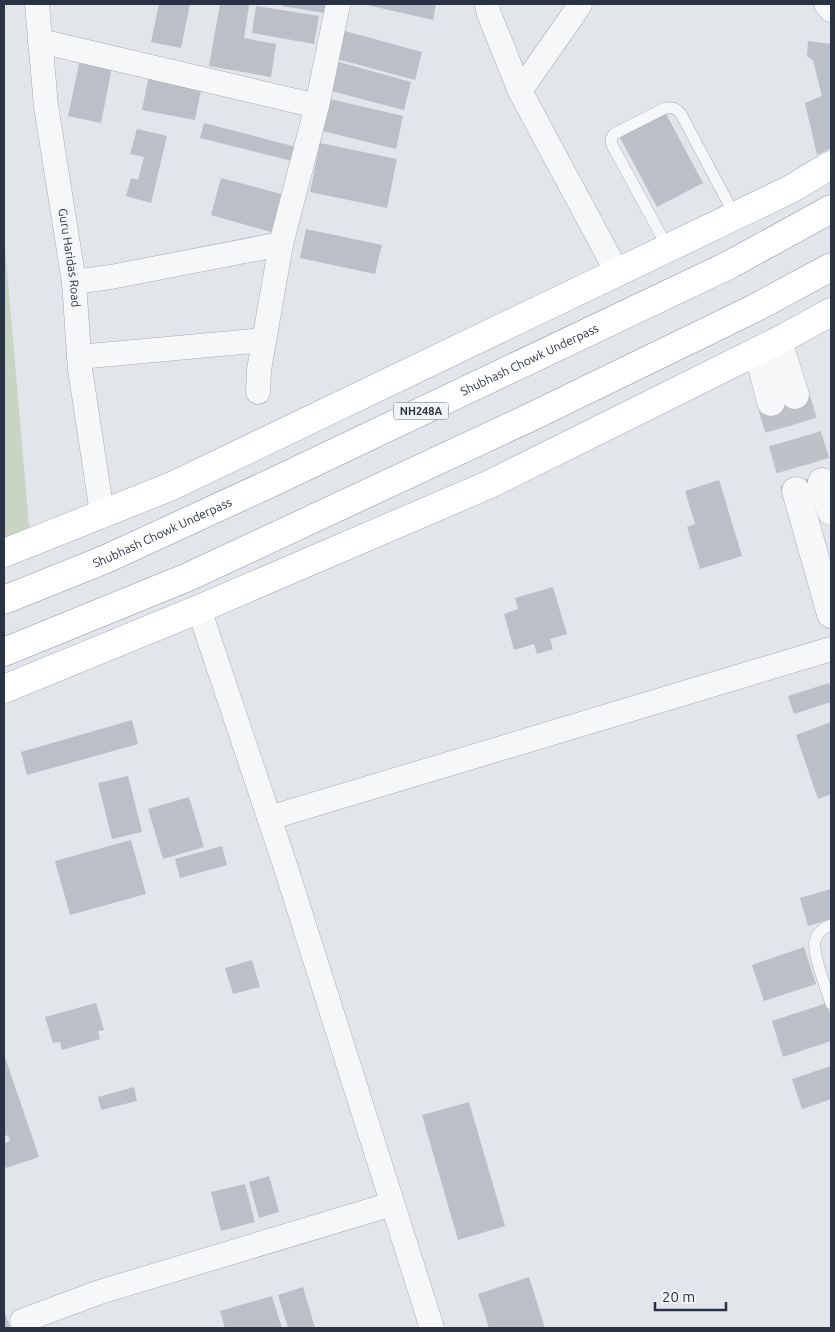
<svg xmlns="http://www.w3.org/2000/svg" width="835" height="1332" font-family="Ubuntu,sans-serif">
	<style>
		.green { fill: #c8d5c4 }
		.building { fill: #babfc8 }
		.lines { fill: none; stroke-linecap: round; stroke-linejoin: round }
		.tertiary-tunnel { stroke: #bdc2c9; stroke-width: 28; stroke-dasharray: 28 14; stroke-linecap: butt }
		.service-casing { stroke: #a7adb5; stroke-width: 12 }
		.minor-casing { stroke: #a7adb5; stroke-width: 25 }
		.tertiary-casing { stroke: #a7adb5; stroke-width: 29 }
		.secondary-casing { stroke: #a7adb5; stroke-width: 29 }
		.trunk-casing { stroke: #8a93a2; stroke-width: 29 }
		.service { stroke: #f5f7f9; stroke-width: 11 }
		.minor { stroke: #f5f7f9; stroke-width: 24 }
		.tertiary { stroke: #f5f7f9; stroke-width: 28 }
		.secondary { stroke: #fff; stroke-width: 28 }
		.trunk { stroke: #fff; stroke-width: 28 }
		.labels { text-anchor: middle; stroke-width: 4; stroke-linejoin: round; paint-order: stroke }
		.shield { fill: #f2f5f8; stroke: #666d79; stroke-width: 1 }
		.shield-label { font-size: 11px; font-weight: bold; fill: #2a3343 }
		.street-label { font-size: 12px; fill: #2a3343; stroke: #f2f5f8 }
	</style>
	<rect width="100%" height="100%" fill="#e2e6eb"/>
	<polygon class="green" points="4,235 30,537 4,546"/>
	<g class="building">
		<polygon points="159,4 190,4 181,48 151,42"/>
		<polygon points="220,4 249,5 244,38 276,44 271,77 209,66"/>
		<polygon points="282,4 325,4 324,13 282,6"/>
		<polygon points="363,4 436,4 433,20"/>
		<polygon points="256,6 319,16 314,44 252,33"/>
		<polygon points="345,31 422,52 415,80 337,59"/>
		<polygon points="808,41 831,44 831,148 817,155 805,103 822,96 813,60 807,56"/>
		<polygon points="81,55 113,62 101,123 68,116"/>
		<polygon points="339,62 411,82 404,110 331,91"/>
		<polygon points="150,69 203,80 195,120 142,110"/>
		<polygon points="330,99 403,116 396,149 322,131"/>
		<polygon points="665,112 703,183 657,207 619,136"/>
		<polygon points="204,123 296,147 292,161 200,138"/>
		<polygon points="137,129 167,136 151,203 126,196 131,178 138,180 144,157 130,154"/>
		<polygon points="320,143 397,159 387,208 310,192"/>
		<polygon points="221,178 285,195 275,233 211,215"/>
		<polygon points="306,229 382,245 375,274 300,258"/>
		<polygon points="719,480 742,556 700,569 687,527 695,524 685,491"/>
		<polygon points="553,587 567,634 550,639 553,649 537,654 534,644 514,650 504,614 518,609 515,598"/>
		<polygon points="829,683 831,689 831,702 794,714 788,696"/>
		<polygon points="132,720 138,744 27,775 21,752"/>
		<polygon points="831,722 831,794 818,799 796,735"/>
		<polygon points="128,776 142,832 112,839 98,783"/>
		<polygon points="189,797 204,847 163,859 148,809"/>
		<polygon points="131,840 146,894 70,915 55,861"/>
		<polygon points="222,846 227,865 180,878 175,859"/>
		<polygon points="831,889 831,919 808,926 800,898"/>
		<polygon points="804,947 816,984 764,1001 752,965"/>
		<polygon points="252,960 260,987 233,994 225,968"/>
		<polygon points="96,1003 104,1030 98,1031 100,1039 62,1050 60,1042 53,1043 45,1017"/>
		<polygon points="827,1003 831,1017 831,1041 783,1057 772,1021"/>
		<polygon points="5,1057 39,1157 6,1168 4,1161 4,1143 10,1141 8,1135 4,1137 4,1058"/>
		<polygon points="831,1066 831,1099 802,1109 792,1079"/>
		<polygon points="134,1087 137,1101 101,1110 98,1097"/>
		<polygon points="469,1102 505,1226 458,1240 422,1115"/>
		<polygon points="269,1176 279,1212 259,1218 249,1182"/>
		<polygon points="245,1184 255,1222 221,1231 211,1192"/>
		<polygon points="529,1277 545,1328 489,1328 478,1294"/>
		<polygon points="303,1287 315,1328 288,1328 278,1295"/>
		<polygon points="272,1296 282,1328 225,1328 220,1311"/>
		<polygon points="4,1309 10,1328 4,1328"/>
	</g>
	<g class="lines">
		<g class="tertiary-tunnel">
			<polyline points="795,395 822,482"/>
			<polyline points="771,402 796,491"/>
		</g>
		<g class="service-casing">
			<g id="service">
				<path d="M668 248 612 145 611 139 614 134 665 108C672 107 676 108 681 114L735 216"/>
				<path d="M831 925C823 928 817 932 815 941 812 954 827 990 831 1004"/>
			</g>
		</g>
		<g class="minor-casing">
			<g id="minor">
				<path id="s1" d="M37 4 46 106 74 282 80 369 102 513"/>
				<polyline points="487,4 489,14 520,91 617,272"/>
				<polyline points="826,4 831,10"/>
				<polyline points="40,41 317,106"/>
				<polyline points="520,91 571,18 580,4"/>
				<polyline points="74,282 111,277 281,244"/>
				<polyline points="79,357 264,340"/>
				<polyline points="258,392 259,370 281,244 317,106 338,4"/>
				<polyline points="199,609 285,865 432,1328"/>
				<polyline points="269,818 831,649"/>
				<polyline points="22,1321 100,1292 392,1204"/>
			</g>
		</g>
		<g class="tertiary-casing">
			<g id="tertiary">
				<polyline points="778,341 795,395"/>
				<polyline points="758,351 771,402"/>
				<polyline points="822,482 831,511"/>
				<polyline points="796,491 831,614"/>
			</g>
		</g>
		<g class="secondary-casing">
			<g id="secondary">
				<polyline points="4,553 172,486 791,189 831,165"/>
				<polyline points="4,689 199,609 490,484 778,341 831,312"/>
			</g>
		</g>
		<g class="trunk-casing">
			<g id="trunk">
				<path id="s2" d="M4 600 106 559 273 482 729 265 831 209"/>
				<polyline points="4,652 188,577 533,416 755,308 831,267"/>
			</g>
		</g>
		<use href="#service" class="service"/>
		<use href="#minor" class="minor"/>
		<use href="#tertiary" class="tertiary"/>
		<use href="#secondary" class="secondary"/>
		<use href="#trunk" class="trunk"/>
	</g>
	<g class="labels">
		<rect class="shield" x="393.5" y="402.5" width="55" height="17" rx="4"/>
		<g class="shield-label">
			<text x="421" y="415">NH248A</text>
		</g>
		<g class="street-label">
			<text dy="4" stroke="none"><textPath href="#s1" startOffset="256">Guru Haridas Road</textPath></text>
			<text dy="4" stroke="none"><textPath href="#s2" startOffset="578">Shubhash Chowk Underpass</textPath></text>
			<text dy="4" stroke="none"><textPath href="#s2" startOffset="172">Shubhash Chowk Underpass</textPath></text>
		</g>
	</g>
	<rect width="835" height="1332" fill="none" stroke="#2a3343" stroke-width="10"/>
	<path d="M655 1302v8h71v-8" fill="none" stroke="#2a3343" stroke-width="2.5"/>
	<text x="662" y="1302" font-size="15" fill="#2a3343" stroke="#f2f5f8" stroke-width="4" paint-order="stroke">20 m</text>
</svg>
